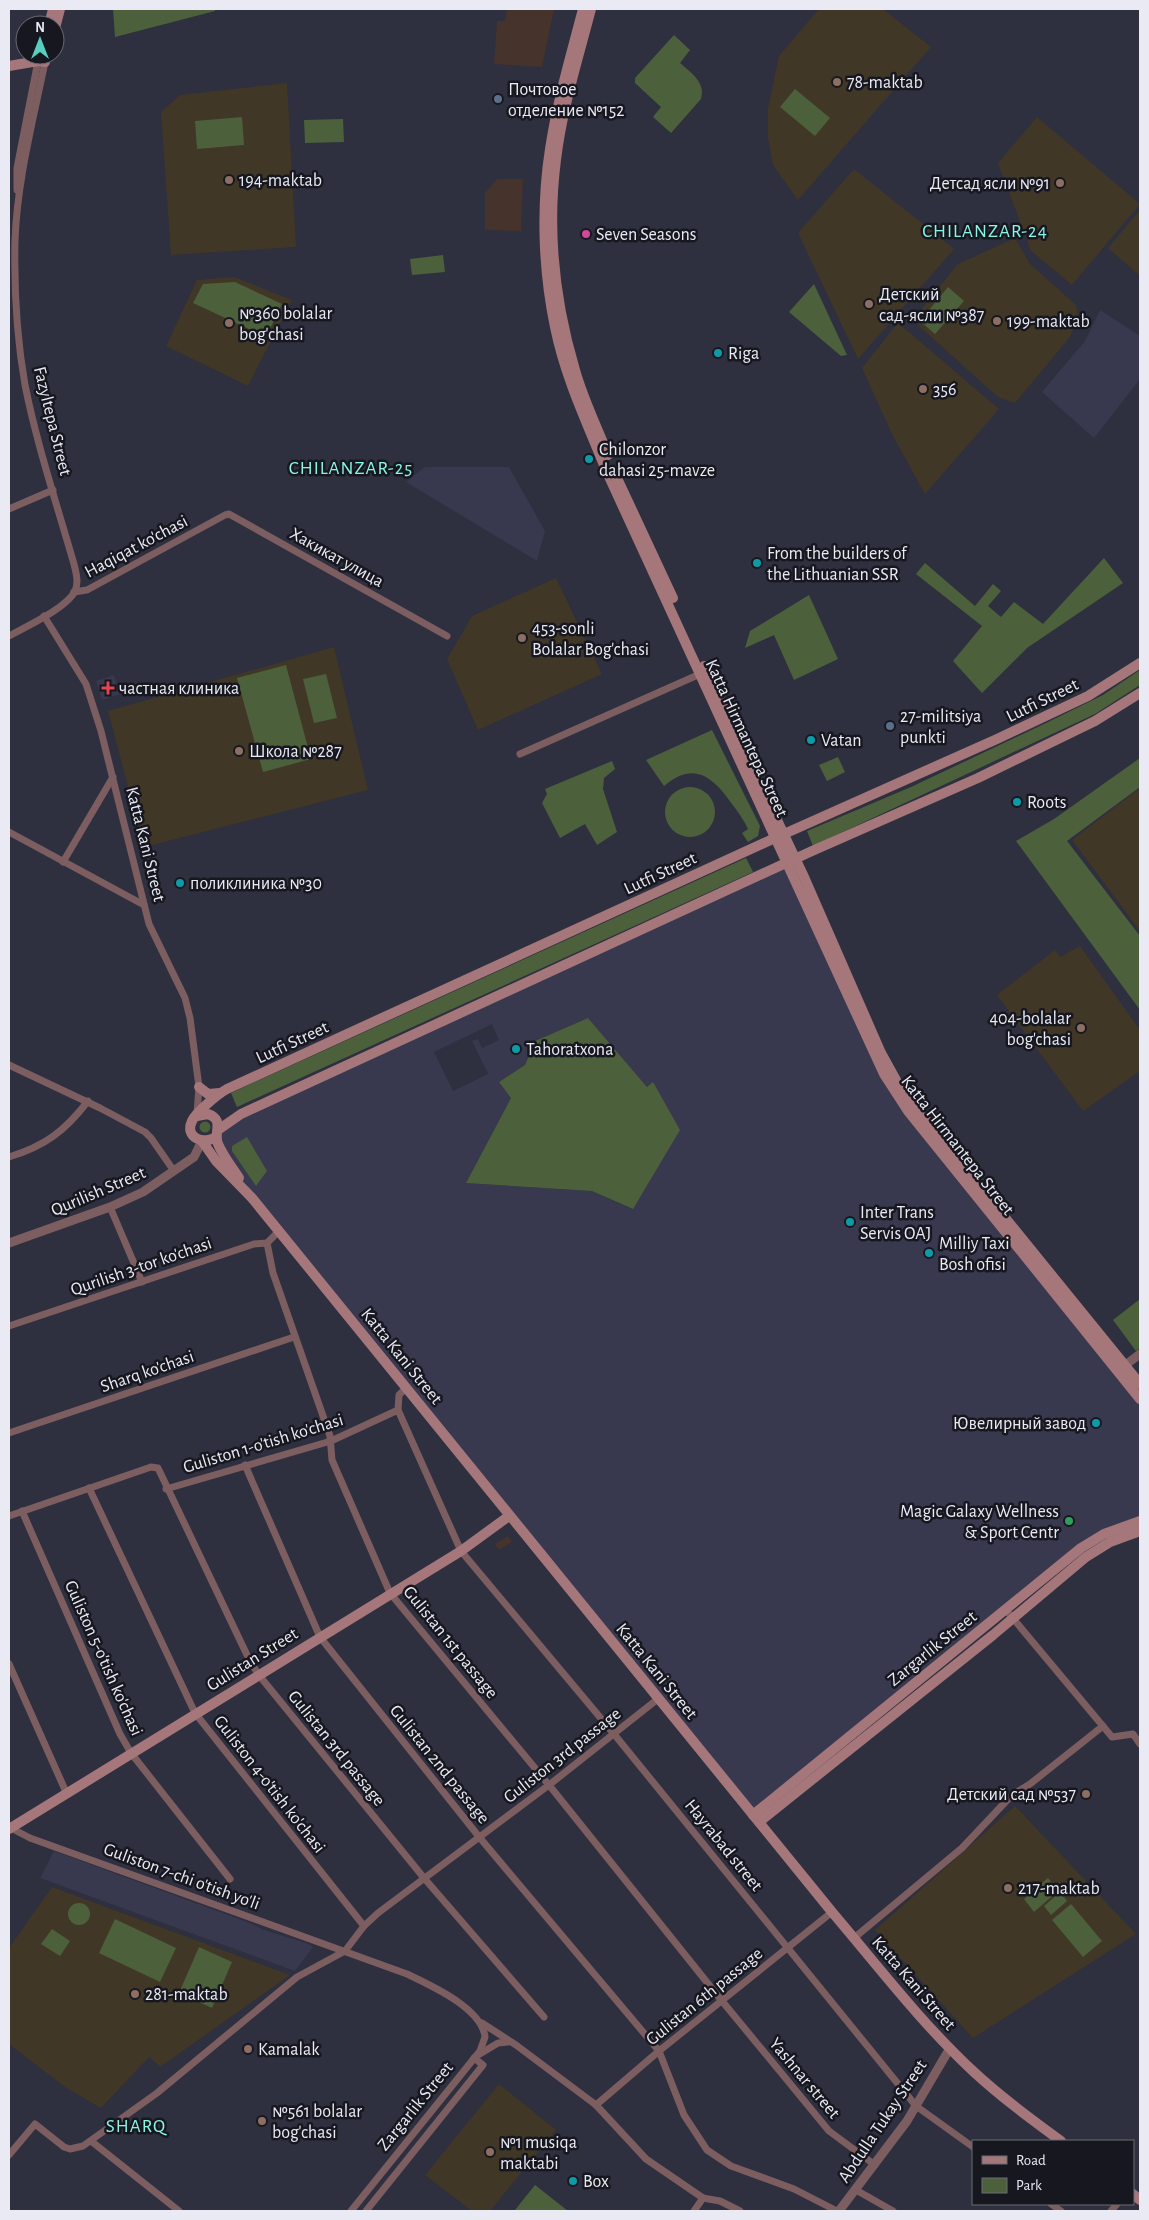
<svg xmlns="http://www.w3.org/2000/svg" width="1149" height="2220" font-family="'Alegreya Sans',sans-serif">
	<style>
		.commercial { fill: #46332c }
		.built { fill: #38384f; fill-rule: evenodd }
		.education { fill: #403726 }
		.green { fill: #4d603c }
		.lines { fill: none; stroke-linecap: round; stroke-linejoin: round }
		.minor { stroke: #7c5d60; stroke-width: 7 }
		.tertiary { stroke: #7c5d60; stroke-width: 9 }
		.secondary { stroke: #a5767a; stroke-width: 10 }
		.education-dot { fill: #8d6e63; stroke: #17181f; stroke-width: 2 }
		.service-dot { fill: #5c6f8a; stroke: #17181f; stroke-width: 2 }
		.hotel-dot { fill: #d1479c; stroke: #17181f; stroke-width: 2 }
		.culture-dot { fill: #0f9aa8; stroke: #17181f; stroke-width: 2 }
		.health-dot { fill: #e0444e; stroke: #17181f; stroke-width: 2 }
		.leisure-dot { fill: #2e9e5b; stroke: #17181f; stroke-width: 2 }
		.labels { text-anchor: middle; stroke-width: 5; stroke-linejoin: round; paint-order: stroke }
		.poi-label { font-size: 18px; fill: #eaeaf5; stroke: #17181f; text-anchor: start }
		.street-label { font-size: 18px; fill: #eaeaf5; stroke: #17181f }
		.neighbourhood-label { font-size: 19px; letter-spacing: 1px; fill: #8bf4e5; stroke: #17181f }
	</style>
	<rect width="100%" height="100%" fill="#2e2f3f"/>
	<g class="commercial">
		<polygon points="507,9 554,9 542,67 494,64 497,21 505,21"/>
		<polygon points="497,179 523,179 521,231 485,230 485,193"/>
		<polygon points="508,1536 512,1542 499,1550 495,1544"/>
	</g>
	<g class="built">
		<polygon points="1100,310 1140,336 1140,379 1094,438 1042,392 1085,341"/>
		<polygon points="425,467 509,467 545,531 537,561 406,482"/>
		<polygon points="114,675 120,694 102,700 96,681"/>
		<path d="M786 863 875 1056 1140 1399V1521L1104 1534 753 1815 252 1198 218 1144V1130ZM588 1018 647 1087 654 1082 632 1209 592 1191 466 1183 511 1098 499 1082 525 1065 535 1041ZM492 1024 499 1040 482 1048 478 1039 472 1041 488 1074 453 1091 434 1052Z"/>
		<polygon points="54,1851 250,1923 264,1930 306,1943 313,1947 295,1971 40,1878"/>
	</g>
	<g class="education">
		<polygon points="819,9 883,9 931,47 798,200 773,165 768,138 768,108 779,56"/>
		<polygon points="287,83 296,247 171,255 161,112 180,95"/>
		<polygon points="1037,117 1140,204 1072,285 1031,251 998,163"/>
		<polygon points="854,169 954,249 858,359 798,233"/>
		<polygon points="1140,210 1140,276 1108,248"/>
		<polygon points="1015,238 1030,264 1076,305 1078,315 1070,337 1015,403 998,397 919,326 919,312 958,264"/>
		<polygon points="234,277 292,300 248,386 166,346 197,280"/>
		<polygon points="898,323 999,409 925,494 893,436 862,368"/>
		<polygon points="556,578 602,674 478,730 447,659 472,616"/>
		<polygon points="334,647 368,790 144,847 108,711"/>
		<polygon points="1140,788 1140,931 1072,840"/>
		<polygon points="1080,946 1140,1030 1140,1071 1083,1111 997,995 1055,950 1060,957"/>
		<polygon points="1015,1806 1136,1934 973,2038 875,1930"/>
		<polygon points="52,1887 290,1975 160,2067 149,2057 101,2108 65,2087 9,2044 9,1948"/>
		<polygon points="499,2084 556,2130 490,2211 472,2211 425,2175"/>
	</g>
	<g class="green">
		<polygon points="113,9 215,9 215,11 115,37"/>
		<path d="M674 35 690 50 680 63C691 73 706 82 701 99L671 133 653 117 661 107 635 83V78Z"/>
		<polygon points="795,89 830,118 815,136 780,107"/>
		<polygon points="242,117 244,145 197,149 195,121"/>
		<polygon points="343,119 344,142 305,143 304,120"/>
		<polygon points="443,255 445,272 412,275 410,259"/>
		<polygon points="235,282 282,304 266,337 193,303 203,284"/>
		<polygon points="814,284 847,355 841,356 789,312"/>
		<polygon points="948,287 964,301 935,334 920,321"/>
		<polygon points="1104,558 1123,583 1027,648 982,693 953,661 982,626 916,574 925,563 975,606 993,584 1001,591 988,606 1001,617 1014,602 1043,624"/>
		<polygon points="809,595 838,659 794,680 774,635 745,648 750,631"/>
		<polygon points="286,665 311,759 263,772 237,678"/>
		<polygon points="1140,670 1140,685 1095,714 813,846 807,831 911,787 1046,723 1103,695"/>
		<polygon points="326,674 337,718 314,723 303,679"/>
		<path d="M712 730 760 826 758 836 748 842 742 833 748 829C742 816 734 807 726 796 707 771 689 765 664 786L646 760Z"/>
		<polygon points="838,757 845,772 827,781 819,765"/>
		<polygon points="1140,758 1140,787 1067,841 1140,936 1140,1010 1016,841 1054,819"/>
		<polygon points="612,761 615,769 604,778 603,789 617,832 597,845 585,824 560,838 542,803 547,794 545,789"/>
		<circle cx="690" cy="812" r="25"/>
		<polygon points="746,858 753,872 237,1107 231,1093"/>
		<polygon points="588,1018 647,1087 653,1082 680,1130 633,1209 592,1191 466,1183 511,1098 499,1082 525,1065 535,1041"/>
		<circle cx="205" cy="1127" r="5.5"/>
		<polygon points="247,1137 267,1171 256,1186 232,1151 232,1146"/>
		<polygon points="1140,1299 1140,1348 1136,1351 1113,1320"/>
		<polygon points="1048,1878 1058,1891 1034,1912 1024,1899"/>
		<polygon points="1060,1892 1067,1901 1051,1915 1044,1906"/>
		<circle cx="79" cy="1914" r="11"/>
		<polygon points="1071,1904 1102,1941 1083,1957 1052,1920"/>
		<polygon points="115,1919 176,1948 160,1982 99,1953"/>
		<polygon points="52,1929 70,1941 60,1956 41,1944"/>
		<polygon points="199,1947 232,1962 212,2008 179,1993"/>
		<polygon points="535,2185 568,2211 515,2210"/>
	</g>
	<g class="lines">
		<g class="minor">
			<polyline points="17,190 17,168 38,61"/>
			<polyline points="9,509 53,490"/>
			<polyline points="74,592 87,590 225,515 229,514 447,636"/>
			<polyline points="44,616 86,684 101,731 149,924 185,998 190,1018 199,1087 197,1113"/>
			<path d="M9 636C25 627 67 608 75 591 79 582 76 573 74 564 57 505 37 445 25 385 17 339 14 288 15 241 17 181 33 121 45 62"/>
			<polyline points="520,754 700,674"/>
			<polyline points="9,832 144,905"/>
			<polyline points="63,862 113,777"/>
			<polyline points="9,1065 100,1108 145,1132 151,1138 174,1171"/>
			<path d="M9 1157C45 1146 65 1131 88 1101"/>
			<polyline points="110,1207 142,1282"/>
			<polyline points="267,1243 273,1273 330,1436 332,1460 390,1593 549,1785 722,2001 829,2131 875,2165"/>
			<polyline points="9,1326 254,1244 267,1243 279,1231"/>
			<polyline points="398,1410 461,1551 614,1734 916,2106 973,2147"/>
			<polyline points="9,1433 294,1337"/>
			<polyline points="245,1465 320,1637 480,1838 659,2051 684,2115 707,2150 731,2166 794,2189 837,2211"/>
			<polyline points="89,1488 195,1713 364,1926"/>
			<polyline points="166,1489 331,1441 398,1410 399,1395 407,1387"/>
			<polyline points="22,1511 120,1734 131,1753 230,1879"/>
			<polyline points="9,1516 151,1467 158,1468 247,1655 258,1674 424,1878 544,2017"/>
			<polyline points="1006,1610 1112,1737 1133,1734 1140,1744"/>
			<polyline points="9,1664 66,1792"/>
			<path d="M9 1827 30 1838 407 1974C430 1985 482 2008 485 2037L480 2051 351 2211"/>
			<polyline points="854,1938 962,1848 1012,1795 1030,1784 1103,1726"/>
			<polyline points="482,2023 516,2045 596,2105 646,2159 703,2198 720,2201 740,2211"/>
			<polyline points="478,2055 498,2043 508,2042"/>
			<polyline points="596,2105 659,2051 832,1912"/>
			<polyline points="91,2141 179,2211"/>
			<polyline points="9,2155 35,2124 64,2147 70,2149 83,2146 157,2093 297,1977 345,1951 364,1926 378,1913 549,1785 659,1698"/>
			<polyline points="856,2190 893,2211"/>
			<polyline points="1051,2204 1061,2211"/>
			<polyline points="366,2211 483,2065 474,2058"/>
			<polyline points="694,2211 703,2198"/>
			<polyline points="1111,2211 1117,2204"/>
		</g>
		<g class="tertiary">
			<polyline points="9,1243 110,1207 143,1192 194,1157 202,1141"/>
			<polyline points="1120,1369 1140,1354"/>
			<polyline points="839,2211 907,2121 950,2048"/>
		</g>
		<g class="secondary">
			<path d="M583 9C571 55 557 102 550 149 541 207 543 270 555 327 565 377 587 423 606 470L884 1074 908 1111 1140 1399"/>
			<path d="M591 9C578 59 562 109 556 160 547 230 555 303 575 370 583 399 597 427 608 455"/>
			<polyline points="49,25 53,9"/>
			<polyline points="55,28 60,9"/>
			<polyline points="9,66 38,61 45,62 47,55"/>
			<polyline points="617,478 673,598"/>
			<polyline points="704,666 804,877 881,1053 897,1082 916,1108 1140,1384"/>
			<polyline points="199,1087 208,1094 220,1093"/>
			<path d="M197 1116 208 1114C225 1120 213 1132 218 1144 223 1156 232 1167 239 1178"/>
			<polyline points="218,1130 241,1114 812,851 978,778 1095,721 1140,693"/>
			<path d="M216 1137C204 1145 184 1138 192 1121 196 1112 218 1094 227 1089L775 838 997 739 1088 696 1140 663"/>
			<path d="M202 1141 216 1161 252 1198 832 1912C878 1966 922 2024 974 2072 1001 2097 1031 2119 1061 2141"/>
			<polyline points="753,1815 1081,1548 1104,1534 1140,1521"/>
			<polyline points="759,1822 993,1635 1086,1557 1110,1542 1140,1531"/>
			<polyline points="9,1829 461,1551 509,1516"/>
			<polyline points="1133,2194 1140,2200"/>
		</g>
	</g>
	<g class="education-dot">
		<circle cx="837" cy="82" r="5"/>
		<circle cx="229" cy="180" r="5"/>
		<circle cx="1060" cy="183" r="5"/>
		<circle cx="869" cy="304" r="5"/>
		<circle cx="997" cy="321" r="5"/>
		<circle cx="229" cy="323" r="5"/>
		<circle cx="923" cy="389" r="5"/>
		<circle cx="522" cy="638" r="5"/>
		<circle cx="239" cy="751" r="5"/>
		<circle cx="1081" cy="1028" r="5"/>
		<circle cx="1086" cy="1794" r="5"/>
		<circle cx="1008" cy="1888" r="5"/>
		<circle cx="135" cy="1994" r="5"/>
		<circle cx="248" cy="2049" r="5"/>
		<circle cx="262" cy="2121" r="5"/>
		<circle cx="490" cy="2152" r="5"/>
	</g>
	<g class="service-dot">
		<circle cx="498" cy="99" r="5"/>
		<circle cx="890" cy="726" r="5"/>
	</g>
	<circle class="hotel-dot" cx="586" cy="234" r="5"/>
	<g class="culture-dot">
		<circle cx="718" cy="353" r="5"/>
		<circle cx="589" cy="459" r="5"/>
		<circle cx="757" cy="563" r="5"/>
		<circle cx="811" cy="740" r="5"/>
		<circle cx="1017" cy="802" r="5"/>
		<circle cx="180" cy="883" r="5"/>
		<circle cx="516" cy="1049" r="5"/>
		<circle cx="850" cy="1222" r="5"/>
		<circle cx="929" cy="1253" r="5"/>
		<circle cx="1096" cy="1423" r="5"/>
		<circle cx="573" cy="2181" r="5"/>
	</g>
	<path class="health-dot" d="M105.5 680.5h5v5h5v5h-5v5h-5v-5h-5v-5h5z"/>
	<circle class="leisure-dot" cx="1069" cy="1521" r="5"/>
	<g class="labels">
		<g class="poi-label">
			<text x="847" y="88">78-maktab</text>
			<text x="508" y="95">Почтовое<tspan x="508" dy="21">отделение №152</tspan></text>
			<text x="239" y="186">194-maktab</text>
			<text x="1050" y="189" text-anchor="end">Детсад ясли №91</text>
			<text x="596" y="240">Seven Seasons</text>
			<text x="879" y="300">Детский<tspan x="879" dy="21">сад-ясли №387</tspan></text>
			<text x="239" y="319">№360 bolalar<tspan x="239" dy="21">bog'chasi</tspan></text>
			<text x="1007" y="327">199-maktab</text>
			<text x="728" y="359">Riga</text>
			<text x="933" y="395">356</text>
			<text x="599" y="455">Chilonzor<tspan x="599" dy="21">dahasi 25-mavze</tspan></text>
			<text x="767" y="559">From the builders of<tspan x="767" dy="21">the Lithuanian SSR</tspan></text>
			<text x="532" y="634">453-sonli<tspan x="532" dy="21">Bolalar Bog'chasi</tspan></text>
			<text x="119" y="694">частная клиника</text>
			<text x="900" y="722">27-militsiya<tspan x="900" dy="21">punkti</tspan></text>
			<text x="821" y="746">Vatan</text>
			<text x="249" y="757">Школа №287</text>
			<text x="1027" y="808">Roots</text>
			<text x="190" y="889">поликлиника №30</text>
			<text x="1071" y="1024" text-anchor="end">404-bolalar<tspan x="1071" dy="21">bog'chasi</tspan></text>
			<text x="526" y="1055">Tahoratxona</text>
			<text x="860" y="1218">Inter Trans<tspan x="860" dy="21">Servis OAJ</tspan></text>
			<text x="939" y="1249">Milliy Taxi<tspan x="939" dy="21">Bosh ofisi</tspan></text>
			<text x="1086" y="1429" text-anchor="end">Ювелирный завод</text>
			<text x="1059" y="1517" text-anchor="end">Magic Galaxy Wellness<tspan x="1059" dy="21">&amp; Sport Centr</tspan></text>
			<text x="1076" y="1800" text-anchor="end">Детский сад №537</text>
			<text x="1018" y="1894">217-maktab</text>
			<text x="145" y="2000">281-maktab</text>
			<text x="258" y="2055">Kamalak</text>
			<text x="272" y="2117">№561 bolalar<tspan x="272" dy="21">bog'chasi</tspan></text>
			<text x="500" y="2148">№1 musiqa<tspan x="500" dy="21">maktabi</tspan></text>
			<text x="583" y="2187">Box</text>
		</g>
		<g class="street-label">
			<text transform="translate(53 421) rotate(76)" y="6">Fazyltepa Street</text>
			<text transform="translate(136 546) rotate(-28)" y="6">Haqiqat ko'chasi</text>
			<text transform="translate(337 557) rotate(29)" y="6">Хакикат улица</text>
			<text transform="translate(1042 700) rotate(-26)" y="6">Lutfi Street</text>
			<text transform="translate(747 738) rotate(65)" y="6">Katta Hirmаntepa Street</text>
			<text transform="translate(146 844) rotate(76)" y="6">Katta Kani Street</text>
			<text transform="translate(660 873) rotate(-25)" y="6">Lutfi Street</text>
			<text transform="translate(292 1042) rotate(-25)" y="6">Lutfi Street</text>
			<text transform="translate(958 1145) rotate(52)" y="6">Katta Hirmаntepa Street</text>
			<text transform="translate(98 1191) rotate(-23)" y="6">Qurilish Street</text>
			<text transform="translate(141 1266) rotate(-19)" y="6">Qurilish 3-tor ko'chasi</text>
			<text transform="translate(402 1356) rotate(51)" y="6">Katta Kani Street</text>
			<text transform="translate(147 1371) rotate(-19)" y="6">Sharq ko'chasi</text>
			<text transform="translate(263 1443) rotate(-17)" y="6">Guliston 1-o'tish ko'chasi</text>
			<text transform="translate(451 1642) rotate(51)" y="6">Gulistan 1st passage</text>
			<text transform="translate(932 1648) rotate(-39)" y="6">Zargarlik Street</text>
			<text transform="translate(104 1658) rotate(66)" y="6">Guliston 5-o'tish ko'chasi</text>
			<text transform="translate(252 1659) rotate(-32)" y="6">Gulistan Street</text>
			<text transform="translate(657 1671) rotate(51)" y="6">Katta Kani Street</text>
			<text transform="translate(337 1748) rotate(51)" y="6">Gulistan 3rd passage</text>
			<text transform="translate(562 1755) rotate(-38)" y="6">Guliston 3rd passage</text>
			<text transform="translate(440 1764) rotate(51)" y="6">Gulistan 2nd passage</text>
			<text transform="translate(270 1784) rotate(52)" y="6">Guliston 4-o'tish ko'chasi</text>
			<text transform="translate(724 1845) rotate(51)" y="6">Hayrabad street</text>
			<text transform="translate(182 1876) rotate(20)" y="6">Guliston 7-chi o'tish yo'li</text>
			<text transform="translate(914 1983) rotate(49)" y="6">Katta Kani Street</text>
			<text transform="translate(704 1996) rotate(-39)" y="6">Gulistan 6th passage</text>
			<text transform="translate(805 2078) rotate(50)" y="6">Yashnar street</text>
			<text transform="translate(415 2106) rotate(-51)" y="6">Zargarlik Street</text>
			<text transform="translate(882 2121) rotate(-56)" y="6">Abdulla Tukay Street</text>
		</g>
		<g class="neighbourhood-label">
			<text x="985" y="237">CHILANZAR-24</text>
			<text x="351" y="474">CHILANZAR-25</text>
			<text x="136" y="2132">SHARQ</text>
		</g>
	</g>
	<rect width="1149" height="2220" fill="none" stroke="#eaeaf5" stroke-width="20"/>
	<rect x="972" y="2140" width="162" height="65" fill="#17181f" stroke="#6b6c75"/>
	<rect x="982" y="2156" width="25" height="8" fill="#a5767a" stroke="#6b6c75"/>
	<text x="1016" y="2165" font-size="15" fill="#eaeaf5">Road</text>
	<rect x="982" y="2178" width="25" height="15" fill="#4d603c" stroke="#6b6c75"/>
	<text x="1016" y="2190" font-size="15" fill="#eaeaf5">Park</text>
	<g transform="translate(40 40)"><circle r="24" fill="#17181f" stroke="#6b6c75"/>
	<path d="M0-4L9 19L0 12L-9 19Z" fill="#58cebf"/>
	<text y="-8" font-size="14" font-weight="bold" text-anchor="middle" fill="#eaeaf5">N</text>
	</g>
</svg>
